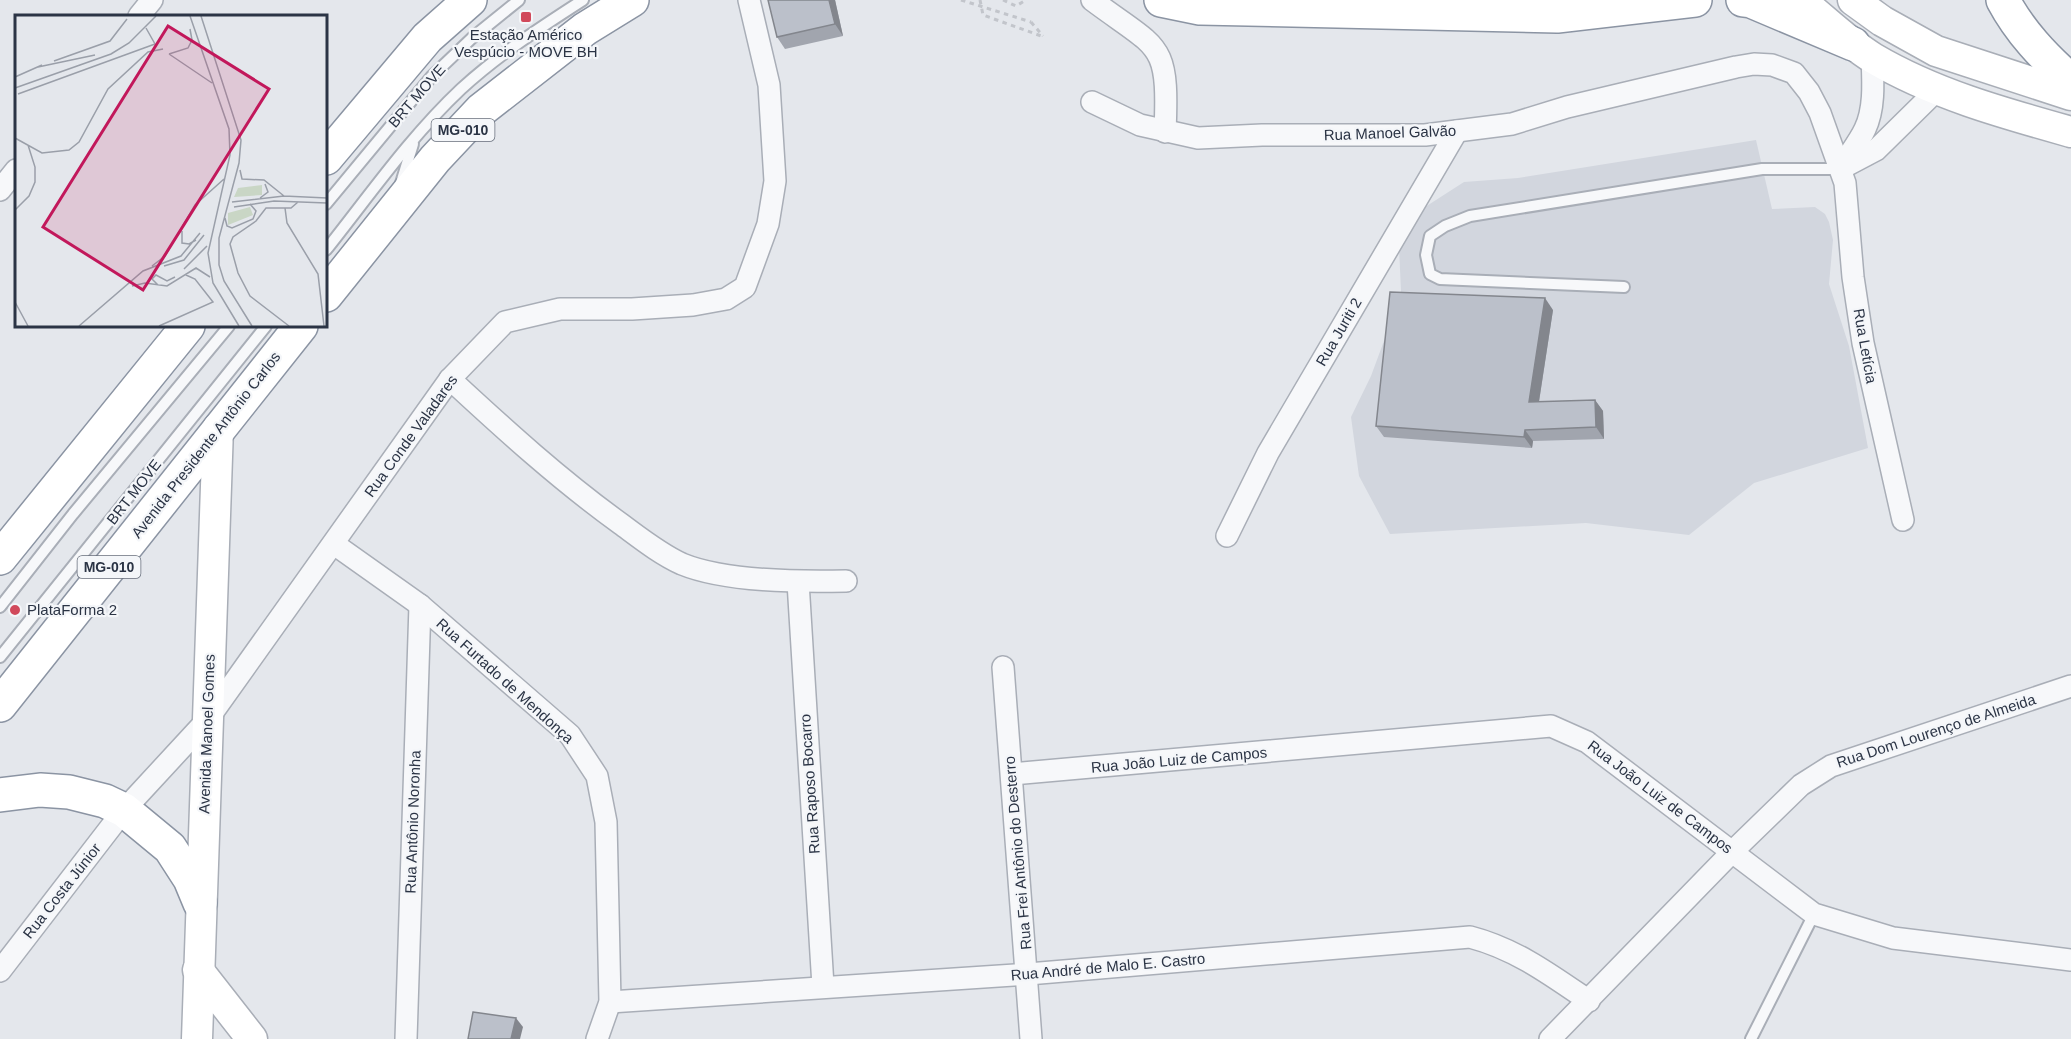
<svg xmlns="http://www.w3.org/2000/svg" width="2071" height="1039" font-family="Arial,sans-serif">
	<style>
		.built { fill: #d2d6de }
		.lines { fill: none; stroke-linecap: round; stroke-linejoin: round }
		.lane-casing { stroke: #a9aeb7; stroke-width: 14 }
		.street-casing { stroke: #a9aeb7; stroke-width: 24 }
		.secondary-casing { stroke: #a9aeb7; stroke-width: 33 }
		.highway-casing { stroke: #8b94a3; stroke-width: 36 }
		.path { stroke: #c2c5cb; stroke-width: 3; stroke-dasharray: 4.5 4.5; stroke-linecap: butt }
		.lane { stroke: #f7f8fa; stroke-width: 10 }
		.street { stroke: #f7f8fa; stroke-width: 21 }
		.secondary { stroke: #fff; stroke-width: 30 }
		.highway { stroke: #fff; stroke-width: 33 }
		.path-bridge { stroke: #c2c5cb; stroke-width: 3; stroke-dasharray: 4.5 4.5; stroke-linecap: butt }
		.wall { fill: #a1a5ae }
		.shaded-wall { fill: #83868d }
		.building { fill: #bbc0ca; stroke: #83868d; stroke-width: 1.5 }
		.poi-dot { fill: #d1495b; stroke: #f4f6f9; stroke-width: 2 }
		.labels { text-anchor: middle; stroke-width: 4.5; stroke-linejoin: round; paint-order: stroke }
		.shield { fill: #f4f6f9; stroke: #676e7b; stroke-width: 1.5 }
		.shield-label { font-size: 14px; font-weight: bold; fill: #2b3445 }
		.poi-label { font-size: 15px; fill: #2b3445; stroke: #f4f6f9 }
		.street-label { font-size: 15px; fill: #2b3445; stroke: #f4f6f9 }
		.inset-road { fill: none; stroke: #9a9fa9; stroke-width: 1.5 }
		.view { fill: #c2185b; fill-opacity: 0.15; stroke: #c2185b; stroke-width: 3 }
		.inset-edge { fill: none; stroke: #2b3445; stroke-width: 3 }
	</style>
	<rect width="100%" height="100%" fill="#e4e7ec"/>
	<polygon class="built" points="1756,140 1772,209 1815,207 1825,214 1829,222 1833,240 1829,284 1849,346 1868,448 1754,483 1689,535 1586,523 1390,534 1359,476 1351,417 1371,376 1398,303 1401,291 1399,247 1422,209 1464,182 1518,178"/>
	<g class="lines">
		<g class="lane-casing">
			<g id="lane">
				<polyline points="401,183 413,144"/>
				<polyline points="326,204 432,76 472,38 519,0"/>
				<path d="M326 250C369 196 410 137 461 89 498 55 541 27 583 0"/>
				<polyline points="1624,287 1440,279 1430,274 1426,255 1430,236 1445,226 1470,216 1762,169 1840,169"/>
				<polyline points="0,607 73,514 229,326"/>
				<polyline points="0,657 266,326"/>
				<polyline points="1751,1039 1814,914"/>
			</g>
		</g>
		<g class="street-casing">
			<g id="street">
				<path d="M1092 0C1160 51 1169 40 1165 132"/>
				<polyline points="139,16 152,0"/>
				<polyline points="1092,102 1140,125 1198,138 1262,135 1425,135 1512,124 1567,107 1736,67 1754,64 1772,65 1794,73 1809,92 1820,113 1845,183 1853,277 1863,343 1903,520"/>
				<path d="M1842 166C1849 154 1859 142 1865 129 1875 108 1873 81 1872 57"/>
				<polyline points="1840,169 1876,150 1937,90"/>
				<polyline points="0,190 16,170"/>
				<path d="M450 379C505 430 560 480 621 524 640 538 660 554 682 564 726 582 799 582 846 581"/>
				<polyline points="1227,536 1268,453 1457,131"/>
				<polyline points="334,544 420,605 570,735 597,776 606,822 610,1002 597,1039"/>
				<polyline points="798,582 823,986"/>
				<polyline points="1003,667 1031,1039"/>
				<polyline points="1012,774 1551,726 1587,742 1814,914 1893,938 2071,960"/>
				<polyline points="0,971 124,810 208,719 450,379 505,322 560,309 632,309 693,305 726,299 745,287 768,224 775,181 769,85 749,0"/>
				<path d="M610 1002 1028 974 1470 937C1516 949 1551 975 1589 1001"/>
				<polyline points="406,1039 420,605"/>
				<polyline points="1550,1039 1733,851 1801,785 1831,766 2071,686"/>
			</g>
		</g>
		<g class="secondary-casing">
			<g id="secondary">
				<path d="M1800 0C1824 19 1847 42 1873 58 1934 94 2003 113 2071 132"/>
				<polyline points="1853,0 1882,21 1936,51 2071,95"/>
				<polyline points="198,970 252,1039"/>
				<polyline points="197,1039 218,428"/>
			</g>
		</g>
		<g class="highway-casing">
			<g id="highway">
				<polyline points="1161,0 1200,8 1557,16 1695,0"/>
				<polyline points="1743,0 1751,1 1853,44"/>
				<path d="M2003 0C2020 32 2044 57 2071 81"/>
				<polyline points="326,158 427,38 470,0"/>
				<polyline points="326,295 435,159 481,110 585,29 632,0"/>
				<polyline points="0,558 188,326"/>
				<polyline points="0,705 301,326"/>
				<polyline points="0,795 40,790 69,792 105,801 124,810 170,848 190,879 200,903"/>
			</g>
		</g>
		<g class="path">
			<polyline points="980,0 983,15 1044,37"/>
			<polyline points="1003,0 1016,6 1026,0"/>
			<polyline points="1031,22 1043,36"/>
		</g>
		<use href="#lane" class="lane"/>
		<use href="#street" class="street"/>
		<use href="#secondary" class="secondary"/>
		<use href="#highway" class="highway"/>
		<polyline class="path-bridge" points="961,0 1031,22"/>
	</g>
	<g class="wall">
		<polygon points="835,0 843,36 785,49 777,37"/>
		<polygon points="1553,310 1539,402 1595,400 1603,411 1604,439 1533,441 1532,448 1384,437 1376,426"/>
	</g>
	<g class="shaded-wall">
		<polygon points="829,0 835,0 843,36 835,24"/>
		<polygon points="1545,298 1553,310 1537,414 1529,402"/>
		<polygon points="1595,400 1603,411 1604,439 1596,427"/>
		<polygon points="1525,430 1533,441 1532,448 1524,437"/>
		<polygon points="516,1018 523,1027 520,1039 511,1039"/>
	</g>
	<g class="building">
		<polygon points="768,0 829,0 835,24 777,37"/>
		<polygon points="1390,292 1545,298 1529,402 1595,400 1596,427 1525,430 1524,437 1376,426"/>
		<polygon points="473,1012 516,1018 511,1039 468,1039"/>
	</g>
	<g class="poi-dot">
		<rect x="520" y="11" width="12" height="12" rx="3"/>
		<circle cx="15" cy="610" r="6"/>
	</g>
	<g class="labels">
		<g class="shield">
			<rect x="431.5" y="119" width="63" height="22" rx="4.5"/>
			<rect x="77.5" y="556" width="63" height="22" rx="4.5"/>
		</g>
		<g class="shield-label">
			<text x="463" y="135">MG-010</text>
			<text x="109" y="572">MG-010</text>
		</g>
		<g class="poi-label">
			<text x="526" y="40">Estação Américo<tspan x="526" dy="17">Vespúcio - MOVE BH</tspan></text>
			<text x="27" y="615" text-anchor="start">PlataForma 2</text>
		</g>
		<g class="street-label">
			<text transform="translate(417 96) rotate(-49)" y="5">BRT MOVE</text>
			<text transform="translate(1390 133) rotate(-2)" y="5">Rua Manoel Galvão</text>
			<text transform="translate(1339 332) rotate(-60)" y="5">Rua Juriti 2</text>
			<text transform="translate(1865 346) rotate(80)" y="5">Rua Letícia</text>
			<text transform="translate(411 436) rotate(-54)" y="5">Rua Conde Valadares</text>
			<text transform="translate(206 445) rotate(-52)" y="5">Avenida Presidente Antônio Carlos</text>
			<text transform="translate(134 492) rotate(-52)" y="5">BRT MOVE</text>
			<text transform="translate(505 681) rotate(42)" y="5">Rua Furtado de Mendonça</text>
			<text transform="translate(1936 731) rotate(-18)" y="5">Rua Dom Lourenço de Almeida</text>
			<text transform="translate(207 734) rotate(-88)" y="5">Avenida Manoel Gomes</text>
			<text transform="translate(1179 760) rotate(-5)" y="5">Rua João Luiz de Campos</text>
			<text transform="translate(810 784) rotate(-94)" y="5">Rua Raposo Bocarro</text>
			<text transform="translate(1660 797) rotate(37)" y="5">Rua João Luiz de Campos</text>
			<text transform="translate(413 822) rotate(-88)" y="5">Rua Antônio Noronha</text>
			<text transform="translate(1018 853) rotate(-95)" y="5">Rua Frei Antônio do Desterro</text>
			<text transform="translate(62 891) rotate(-52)" y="5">Rua Costa Júnior</text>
			<text transform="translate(1108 967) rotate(-5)" y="5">Rua André de Malo E. Castro</text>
		</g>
	</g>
	<g transform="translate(15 15)">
		<rect width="312" height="312" fill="#e4e7ec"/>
		<path d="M247 170V180L219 182 223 173ZM235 192 238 200 213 210V198Z" fill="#c9d6c5"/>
		<path class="inset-road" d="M175 1 214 114 215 140 193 238 198 268 224 311M186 1 226 125 224 148 204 223V250L209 266 237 311M131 13 140 29M154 39 197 68M154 39 173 33 177 25 175 14M39 46 95 26 112 4M23 52 80 40M0 62 27 50M0 73 96 39 114 28 141 1M3 79 140 29M0 123 27 138 54 135 64 127 93 74 133 37 148 34M225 155 227 164 249 165 269 181M245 183 253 177 250 169M217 187 269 181 312 183M219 192 259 186 312 188M270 193 272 208 303 259 309 311M0 195 14 181 20 167V152L13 130M210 203 212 211 217 213 238 204 241 196 235 189M167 216V228L174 229 181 225M137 251 150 241 180 190 209 164M149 251 169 245 189 220M169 254 192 231M143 270 137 264 141 260 152 266 160 262M117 271 130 268 152 271 181 253 195 262M0 287 13 311M64 311 128 256 166 241 185 218M144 311 198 287 180 264 171 260M274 311 235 281 223 258 215 229 218 222 241 206 251 193H276L283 187"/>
		<path class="view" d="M153 11 254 74 128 275 28 212Z"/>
		<rect width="312" height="312" class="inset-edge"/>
	</g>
</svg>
